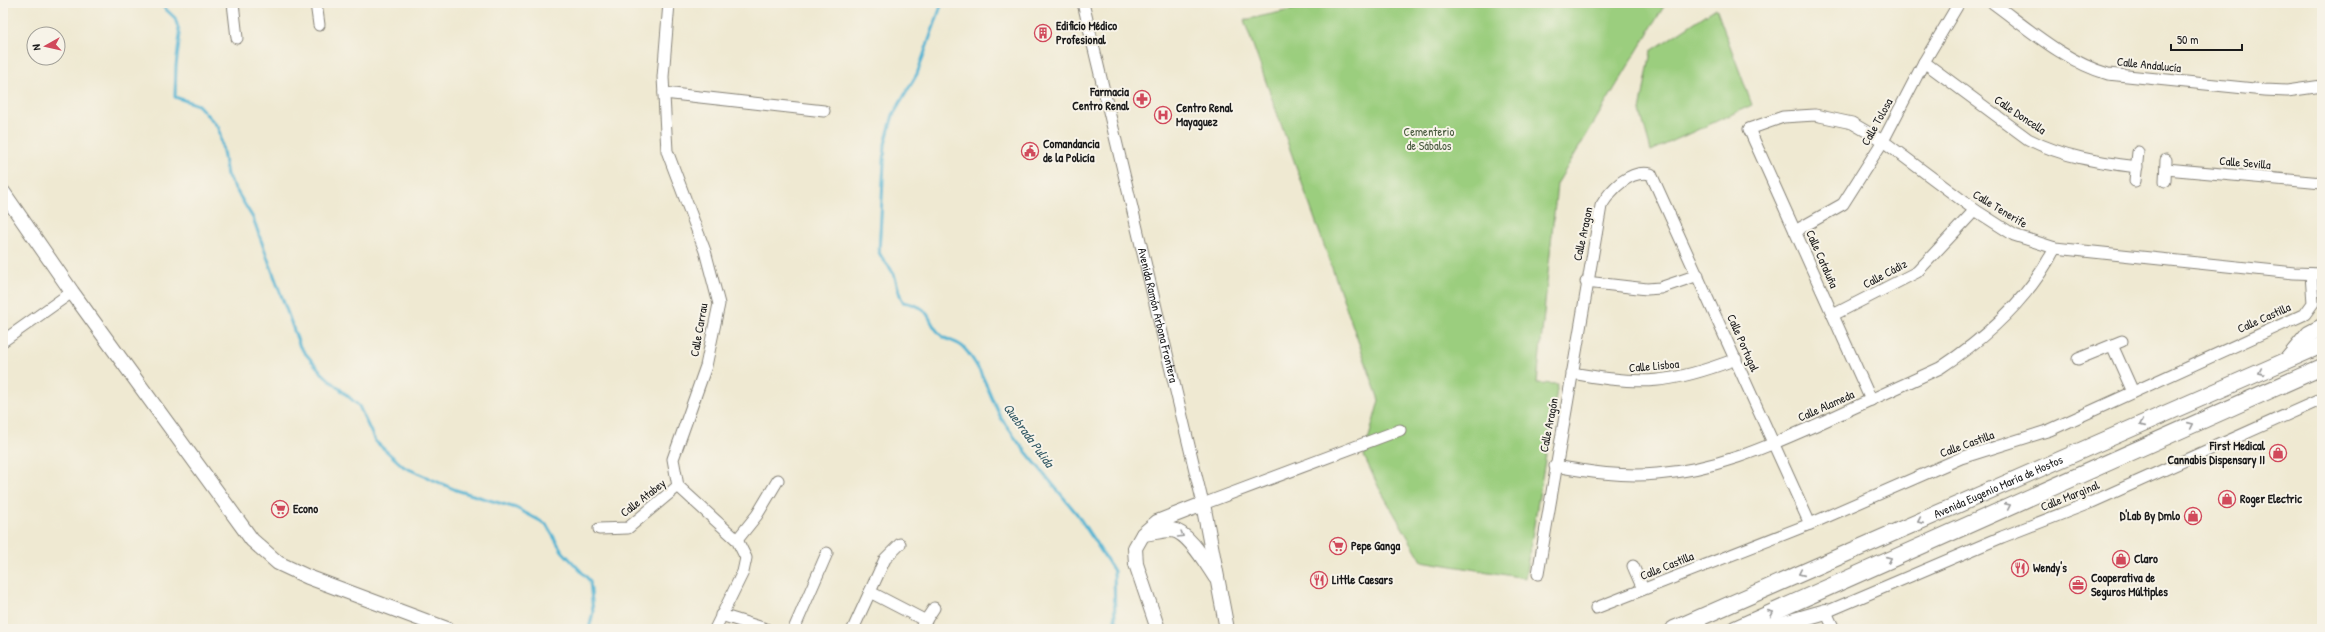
<svg xmlns="http://www.w3.org/2000/svg" width="2325" height="632" font-family="'Patrick Hand',sans-serif">
	<style>
		.green { fill: #9bce7e; stroke: #5c754d }
		.lines { fill: none; stroke-linecap: round; stroke-linejoin: round }
		.stream { stroke: #54b4d3; stroke-width: 3 }
		.minor-casing { stroke: #868277; stroke-width: 13 }
		.major-casing { stroke: #868277; stroke-width: 16 }
		.highway-casing { stroke: #868277; stroke-width: 18 }
		.minor { stroke: #fff; stroke-width: 11 }
		.major { stroke: #fff; stroke-width: 14 }
		.highway { stroke: #fff; stroke-width: 16 }
		.oneway { stroke: #999 }
		.labels { text-anchor: middle; stroke-width: 4; stroke-linejoin: round; paint-order: stroke }
		.poi-label { font-size: 12px; font-weight: bold; fill: #1c1c1c; stroke: #f7f3e8; text-anchor: start }
		.street-label { font-size: 12px; fill: #1c1c1c; stroke: #f7f3e8 }
		.park-label { font-size: 12px; fill: #485a3e; stroke: #f7f3e8 }
		.water-label { font-size: 13px; font-style: italic; fill: #325965; stroke: #f7f3e8 }
	</style>
	<rect width="100%" height="100%" fill="#f7f3e8"/>
	<filter id="ink" filterUnits="userSpaceOnUse"><feTurbulence type="fractalNoise" baseFrequency=".025" numOctaves="2"/><feDisplacementMap in="SourceGraphic" scale="8" xChannelSelector="R" yChannelSelector="G"/><feConvolveMatrix kernelMatrix="1 2 1 2 8 2 1 2 1" color-interpolation-filters="sRGB"/></filter>
	<filter id="wash" filterUnits="userSpaceOnUse"><feTurbulence type="fractalNoise" baseFrequency=".012" numOctaves="4" result="noise"/><feDisplacementMap in="SourceGraphic" scale="16" xChannelSelector="R" yChannelSelector="G"/><feGaussianBlur stdDeviation="0.9" result="paint"/><feColorMatrix in="noise" values="0 0 0 0 0 0 0 0 0 0 0 0 0 0 0 0 0 1.4 0 .05"/><feComposite in="paint" operator="in"/></filter>
	<g filter="url(#wash)">
		<rect width="100%" height="100%" fill="#efe9d2"/>
		<g class="green">
			<polygon points="1323,3 1666,3 1557,184 1537,383 1558,384 1525,578 1422,561 1379,488 1364,456 1379,400 1244,20"/>
			<polygon points="1716,8 1752,105 1651,151 1640,111 1651,51"/>
		</g>
		<g class="lines">
			<g class="stream">
				<polyline points="159,3 175,18 180,34 176,66 175,97 198,105 219,128 227,175 253,218 300,347 322,373 359,406 375,441 404,467 456,490 516,508 546,524 562,551 590,581 593,612 589,629"/>
				<path d="M942 3 917 74 893 115 885 144 879 252C882 260 888 264 892 271 898 280 897 292 903 302 936 308 924 321 942 336 948 341 959 342 964 348 982 368 989 394 1001 418L1018 442 1077 514 1114 571 1115 618 1118 629"/>
			</g>
		</g>
	</g>
	<g filter="url(#ink)">
		<g class="lines">
			<g class="minor-casing">
				<g id="minor">
					<polyline points="233,3 237,38"/>
					<polyline points="316,3 319,25"/>
					<polyline points="669,3 663,77 667,151 705,251 719,304 706,366 673,459 678,486 737,540 746,558 743,572 715,629"/>
					<path id="s1" d="M1083 3 1203 504 1400 430"/>
					<path d="M1993 3C2030 30 2064 61 2108 74L2264 90 2287 91 2322 86"/>
					<path d="M1924 62 2028 139C2063 157 2098 162 2137 167"/>
					<polyline points="664,93 824,111"/>
					<polyline points="2166,169 2322,183"/>
					<polyline points="2135,181 2138,152"/>
					<polyline points="2165,181 2166,160"/>
					<polyline points="1795,231 1843,204 1883,141 1924,62 1959,3"/>
					<polyline points="1586,282 1647,289 1660,288 1698,275"/>
					<polyline points="1833,315 1917,272 1975,210"/>
					<polyline points="3,341 72,292"/>
					<polyline points="2112,345 2133,392"/>
					<polyline points="2078,359 2122,341"/>
					<path d="M1572 373C1641 386 1671 384 1736 359"/>
					<polyline points="1871,400 1749,129 1783,117 1815,115 1852,123 1883,141 1975,210 2014,235 2055,248 2294,273 2322,274"/>
					<path d="M1555 466C1589 472 1622 477 1657 474 1715 470 1764 448 1816 425 1857 406 1899 387 1940 368 1987 337 2029 299 2055 248"/>
					<polyline points="599,529 628,528 678,486"/>
					<polyline points="737,540 757,515 778,480"/>
					<polyline points="1633,566 1643,589"/>
					<path d="M1538 574 1601 206C1611 189 1630 169 1651 174L1810 524"/>
					<polyline points="870,592 926,621"/>
					<polyline points="1596,608 1810,524 1961,458 2050,430 2305,314 2313,303 2311,274"/>
					<polyline points="721,615 766,629"/>
					<polyline points="794,629 827,553"/>
					<polyline points="853,629 885,559 900,544"/>
					<polyline points="920,629 934,608"/>
					<polyline points="1834,629 1826,612 2002,537 2092,502 2322,399"/>
				</g>
			</g>
			<g class="major-casing">
				<g id="major">
					<polyline points="3,192 72,292 252,540 278,563 308,577 447,629"/>
					<path d="M1143 534C1152 533 1163 530 1172 530 1189 532 1207 565 1216 578"/>
					<polyline points="1158,629 1136,564 1135,548 1143,534 1157,522 1203,504 1227,629"/>
				</g>
			</g>
			<g class="highway-casing">
				<g id="highway">
					<polyline points="2289,358 2309,334 2322,327"/>
					<path id="s2" d="M1674 629 2322 345"/>
					<polyline points="1735,629 2322,367"/>
					<polyline points="1766,629 1826,612"/>
				</g>
			</g>
			<use href="#minor" class="minor"/>
			<use href="#major" class="major"/>
			<use href="#highway" class="highway"/>
		</g>
		<defs><path id="oneway-chevron" d="M-2-3.5L2.5 0L-2 3.5" fill="none" stroke-width="1.6" stroke-linecap="round" stroke-linejoin="round"/></defs>
		<g class="oneway">
			<use href="#oneway-chevron" transform="translate(2261 372) rotate(156)"/>
			<use href="#oneway-chevron" transform="translate(2142 424) rotate(156)"/>
			<use href="#oneway-chevron" transform="translate(2191 425) rotate(-24)"/>
			<use href="#oneway-chevron" transform="translate(2008 506) rotate(-24)"/>
			<use href="#oneway-chevron" transform="translate(1920 521) rotate(156)"/>
			<use href="#oneway-chevron" transform="translate(1181 535) rotate(31)"/>
			<use href="#oneway-chevron" transform="translate(1889 559) rotate(-24)"/>
			<use href="#oneway-chevron" transform="translate(1801 573) rotate(156)"/>
			<use href="#oneway-chevron" transform="translate(1771 613) rotate(-24)"/>
		</g>
	</g>
	<defs>
		<g id="building-ring" transform="scale(0.9)"><circle r="9.5" fill="#f7f3e8" stroke="#d1495b" stroke-width="1.5"/><path d="M-4-6H4V6H1V3H-1V6H-4ZM-2.5-4.3h1.7v1.8h-1.7ZM.8-4.3h1.7v1.8H.8ZM-2.5-1h1.7V.8h-1.7ZM.8-1h1.7V.8H.8Z" fill="#d1495b"/></g>
		<g id="pharmacy-ring" transform="scale(0.9)"><circle r="9.5" fill="#f7f3e8" stroke="#d1495b" stroke-width="1.5"/><path d="M-2-6h4v4h4v4h-4v4h-4v-4h-4v-4h4Z" fill="#d1495b"/></g>
		<g id="hospital-ring" transform="scale(0.9)"><circle r="9.5" fill="#f7f3e8" stroke="#d1495b" stroke-width="1.5"/><path d="M-5-5h3v3.5h4V-5h3V5h-3V1.5h-4V5h-3Z" fill="#d1495b"/></g>
		<g id="civic-ring" transform="scale(0.9)"><circle r="9.5" fill="#f7f3e8" stroke="#d1495b" stroke-width="1.5"/><path d="M-.6-6.5H3V-4.5H.6V-3L4-1V1h2V6H-6V1h2V-1L-.6-3ZM-1.2 2.5V6h2.4V2.5Z" fill="#d1495b"/></g>
		<g id="shop-ring" transform="scale(0.9)"><circle r="9.5" fill="#f7f3e8" stroke="#d1495b" stroke-width="1.5"/><path d="M-5-2.5h2.3a2.7 3.5 0 0 1 5.4 0H5L5.5 6h-11ZM-1.5-2.5h3a1.5 2.3 0 0 0-3 0Z" fill="#d1495b"/></g>
		<g id="supermarket-ring" transform="scale(0.9)"><circle r="9.5" fill="#f7f3e8" stroke="#d1495b" stroke-width="1.5"/><path d="M-6-5.5h2.5l.6 2H6L4.5 2H-2.5L-4.4-4H-6ZM-1.5 3.2a1.3 1.3 0 1 0 .1 0ZM3 3.2a1.3 1.3 0 1 0 .1 0Z" fill="#d1495b"/></g>
		<g id="restaurant-ring" transform="scale(0.9)"><circle r="9.5" fill="#f7f3e8" stroke="#d1495b" stroke-width="1.5"/><path d="M-5-6h1v4h1v-4h1v4h1v-4h1v5L-1.5 .5V6h-2V.5L-5-1ZM5-6V6H3V1.5H1.5Q1.5-4 5-6Z" fill="#d1495b"/></g>
		<g id="office-ring" transform="scale(0.9)"><circle r="9.5" fill="#f7f3e8" stroke="#d1495b" stroke-width="1.5"/><path d="M-6-3h4V-5.5h4V-3h4V5H-6ZM-1-4.5V-3h2v-1.5ZM-6 0V1H6V0Z" fill="#d1495b"/></g>
	</defs>
	<g fill-rule="evenodd">
		<use href="#building-ring" x="1043" y="33"/>
		<use href="#pharmacy-ring" x="1142" y="99"/>
		<use href="#hospital-ring" x="1163" y="115"/>
		<use href="#civic-ring" x="1030" y="151"/>
		<use href="#shop-ring" x="2278" y="453"/>
		<use href="#shop-ring" x="2227" y="499"/>
		<use href="#supermarket-ring" x="280" y="509"/>
		<use href="#shop-ring" x="2193" y="516"/>
		<use href="#supermarket-ring" x="1338" y="546"/>
		<use href="#shop-ring" x="2121" y="559"/>
		<use href="#restaurant-ring" x="2020" y="568"/>
		<use href="#restaurant-ring" x="1319" y="580"/>
		<use href="#office-ring" x="2078" y="585"/>
	</g>
	<g class="labels">
		<g class="poi-label">
			<text x="1056" y="30">Edificio Médico<tspan x="1056" dy="14">Profesional</tspan></text>
			<text x="1129" y="96" text-anchor="end">Farmacia<tspan x="1129" dy="14">Centro Renal</tspan></text>
			<text x="1176" y="112">Centro Renal<tspan x="1176" dy="14">Mayaguez</tspan></text>
			<text x="1043" y="148">Comandancia<tspan x="1043" dy="14">de la Policía</tspan></text>
			<text x="2265" y="450" text-anchor="end">First Medical<tspan x="2265" dy="14">Cannabis Dispensary II</tspan></text>
			<text x="2240" y="503">Roger Electric</text>
			<text x="293" y="513">Econo</text>
			<text x="2180" y="520" text-anchor="end">D'Lab By Dmlo</text>
			<text x="1351" y="550">Pepe Ganga</text>
			<text x="2134" y="563">Claro</text>
			<text x="2033" y="572">Wendy's</text>
			<text x="2091" y="582">Cooperativa de<tspan x="2091" dy="14">Seguros Múltiples</tspan></text>
			<text x="1332" y="584">Little Caesars</text>
		</g>
		<g class="street-label">
			<text transform="translate(2149 65) rotate(6)" y="4">Calle Andalucía</text>
			<text transform="translate(2020 115) rotate(34)" y="4">Calle Doncella</text>
			<text transform="translate(1877 122) rotate(-61)" y="4">Calle Tolosa</text>
			<text transform="translate(2245 163) rotate(5)" y="4">Calle Sevilla</text>
			<text transform="translate(2000 209) rotate(31)" y="4">Calle Tenerife</text>
			<text transform="translate(1583 234) rotate(-78)" y="4">Calle Aragon</text>
			<text transform="translate(1822 259) rotate(66)" y="4">Calle Cataluña</text>
			<text transform="translate(1885 274) rotate(-28)" y="4">Calle Cádiz</text>
			<text dy="4" stroke="none"><textPath href="#s1" startOffset="321">Avenida Ramón Arbona Frontera</textPath></text>
			<text transform="translate(2264 318) rotate(-24)" y="4">Calle Castilla</text>
			<text transform="translate(699 330) rotate(-80)" y="4">Calle Carrau</text>
			<text transform="translate(1743 343) rotate(66)" y="4">Calle Portugal</text>
			<text transform="translate(1654 366) rotate(-5)" y="4">Calle Lisboa</text>
			<text transform="translate(1826 406) rotate(-24)" y="4">Calle Alameda</text>
			<text transform="translate(1549 425) rotate(-79)" y="4">Calle Aragón</text>
			<text transform="translate(1967 444) rotate(-20)" y="4">Calle Castilla</text>
			<text dy="4" stroke="none"><textPath href="#s2" startOffset="354">Avenida Eugenio María de Hostos</textPath></text>
			<text transform="translate(2070 496) rotate(-22)" y="4">Calle Marginal</text>
			<text transform="translate(643 498) rotate(-38)" y="4">Calle Atabey</text>
			<text transform="translate(1667 566) rotate(-22)" y="4">Calle Castilla</text>
		</g>
		<g class="park-label">
			<text x="1429" y="136">Cementerio<tspan x="1429" dy="14">de Sábalos</tspan></text>
		</g>
		<g class="water-label">
			<text transform="translate(1029 435) rotate(54)" y="5">Quebrada Pulida</text>
		</g>
	</g>
	<rect width="2325" height="632" fill="none" stroke="#f7f3e8" stroke-width="16"/>
	<g transform="translate(46 46) rotate(262)"><circle r="19" fill="#f7f3e8" stroke="#9f9d96"/>
	<path d="M0-3L7 15L0 10L-7 15Z" fill="#d1495b"/>
	<text y="-6" font-size="11" font-weight="bold" text-anchor="middle" fill="#1c1c1c">N</text>
	</g>
	<path d="M2171 44v6h71v-6" fill="none" stroke="#1c1c1c" stroke-width="2"/>
	<text x="2177" y="44" font-size="12" fill="#1c1c1c" stroke="#f7f3e8" stroke-width="3" paint-order="stroke">50 m</text>
</svg>
